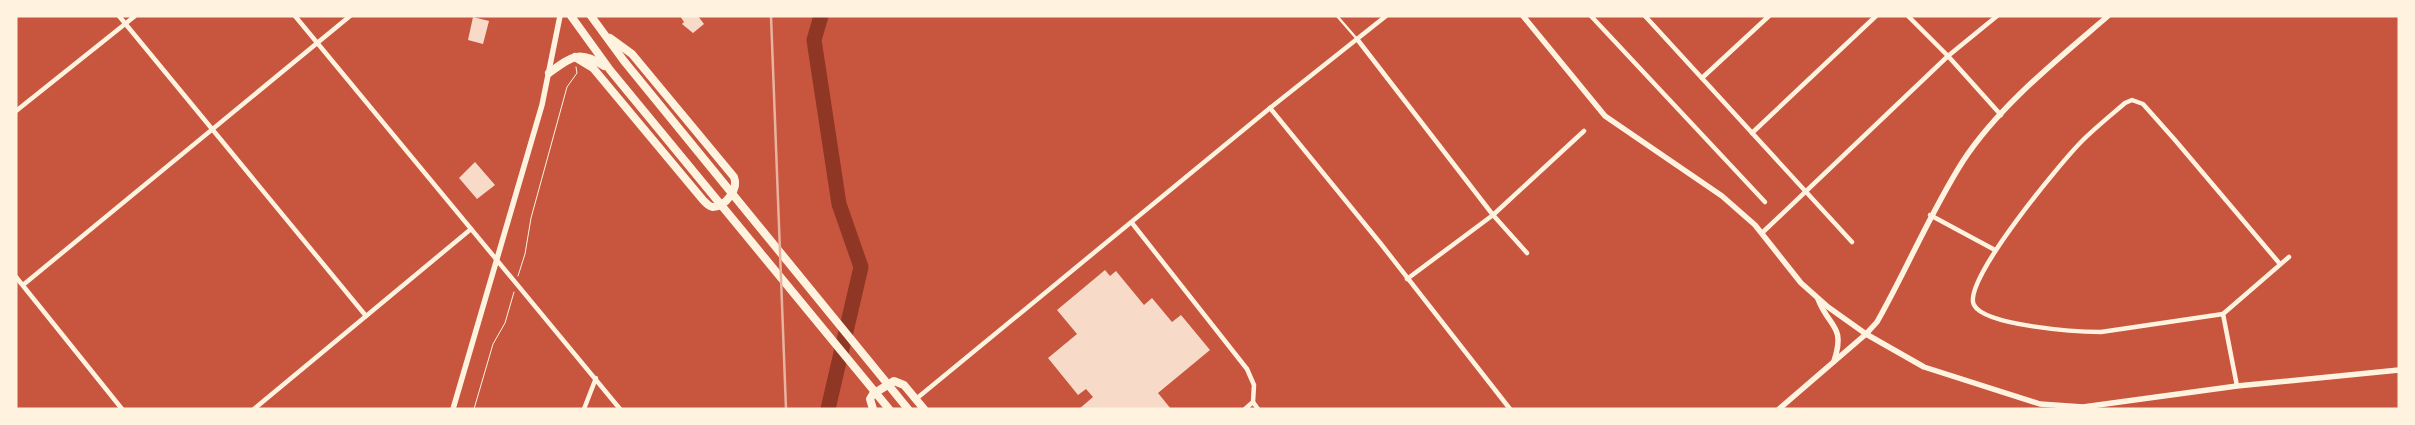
<svg xmlns="http://www.w3.org/2000/svg" width="2415" height="425" font-family="Helvetica,sans-serif">
	<style>
		.lines { fill: none; stroke-linecap: round; stroke-linejoin: round }
		.river { stroke: #8f3625; stroke-width: 15 }
		.building { fill: #f7dbc8 }
		.path { stroke: #fff3e0; stroke-width: 1 }
		.service { stroke: #fff3e0; stroke-width: 2.5 }
		.minor { stroke: #fff3e0; stroke-width: 4.5 }
		.tertiary { stroke: #fff3e0; stroke-width: 5.5 }
		.primary { stroke: #fff3e0; stroke-width: 8 }
		.rail { stroke: #e9b49f; stroke-width: 2.5 }
	</style>
	<rect width="100%" height="100%" fill="#c8553d"/>
	<g class="lines">
		<polyline class="river" points="821,16 814,40 839,204 861,267 828,409"/>
	</g>
	<g class="building">
		<polygon points="680,16 698,16 704,24 693,33 682,24 684,22"/>
		<polygon points="473,17 489,21 483,44 468,40"/>
		<polygon points="475,162 495,185 477,199 459,178"/>
		<polygon points="1105,270 1110,276 1116,271 1144,305 1152,298 1172,322 1181,315 1210,350 1158,393 1171,409 1079,409 1093,397 1086,389 1078,395 1048,358 1077,334 1057,310"/>
	</g>
	<g class="lines">
		<g class="path">
			<polyline points="518,276 525,254 531,218 567,87 577,73 576,67"/>
			<polyline points="474,409 493,344 505,323 514,292"/>
		</g>
		<polyline class="service" points="1337,16 1357,39"/>
		<g class="minor">
			<polyline points="119,16 366,316"/>
			<polyline points="295,16 620,409"/>
			<polyline points="1591,16 1765,202"/>
			<polyline points="1645,16 1852,242"/>
			<polyline points="1908,16 1948,56 2001,115"/>
			<polyline points="1357,39 1493,215 1527,253"/>
			<polyline points="1702,78 1769,16"/>
			<polyline points="1270,108 1381,244 1510,409"/>
			<polyline points="16,111 135,16"/>
			<polyline points="1752,133 1876,16"/>
			<polyline points="1930,215 1995,250"/>
			<polyline points="1132,223 1247,369 1254,385 1253,402 1258,409"/>
			<polyline points="1762,233 1948,56 1997,16"/>
			<polyline points="16,277 122,409"/>
			<polyline points="1407,279 1493,215 1584,131"/>
			<polyline points="23,285 350,16"/>
			<path d="M2223 314 2101 332C2078 332 1985 326 1974 305 1961 282 2062 161 2082 141 2095 128 2110 116 2125 103L2132 100 2143 104 2175 140 2280 264"/>
			<polyline points="2237,386 2223,314 2289,257"/>
			<polyline points="916,399 1270,108 1386,16"/>
			<polyline points="254,409 471,229"/>
			<polyline points="584,409 596,378"/>
			<polyline points="1245,409 1253,402"/>
		</g>
		<g class="tertiary">
			<polyline points="1523,16 1605,116 1722,196 1755,225 1801,283 1828,307 1866,334 1924,367 2040,404 2083,407 2237,386 2399,370"/>
			<path d="M1818 299C1829 328 1846 325 1834 361"/>
			<polyline points="453,409 542,105 560,16"/>
			<path d="M1779 409 1866 334 1877 322C1907 269 1930 213 1963 161 1999 106 2058 59 2108 16"/>
		</g>
		<g class="primary">
			<polyline points="571,16 610,70 889,409"/>
			<polyline points="591,16 624,61 908,409"/>
			<path d="M575 57 593 68 703 200C706 203 709 207 713 207 725 207 739 189 734 177L632 54 610 38"/>
			<path d="M549 73C571 57 579 49 604 66"/>
			<polyline points="873,409 870,399 873,394 894,381 904,385 924,409"/>
		</g>
		<polyline class="rail" points="771,16 786,409"/>
	</g>
	<rect width="2415" height="425" fill="none" stroke="#fff3e0" stroke-width="35"/>
</svg>
